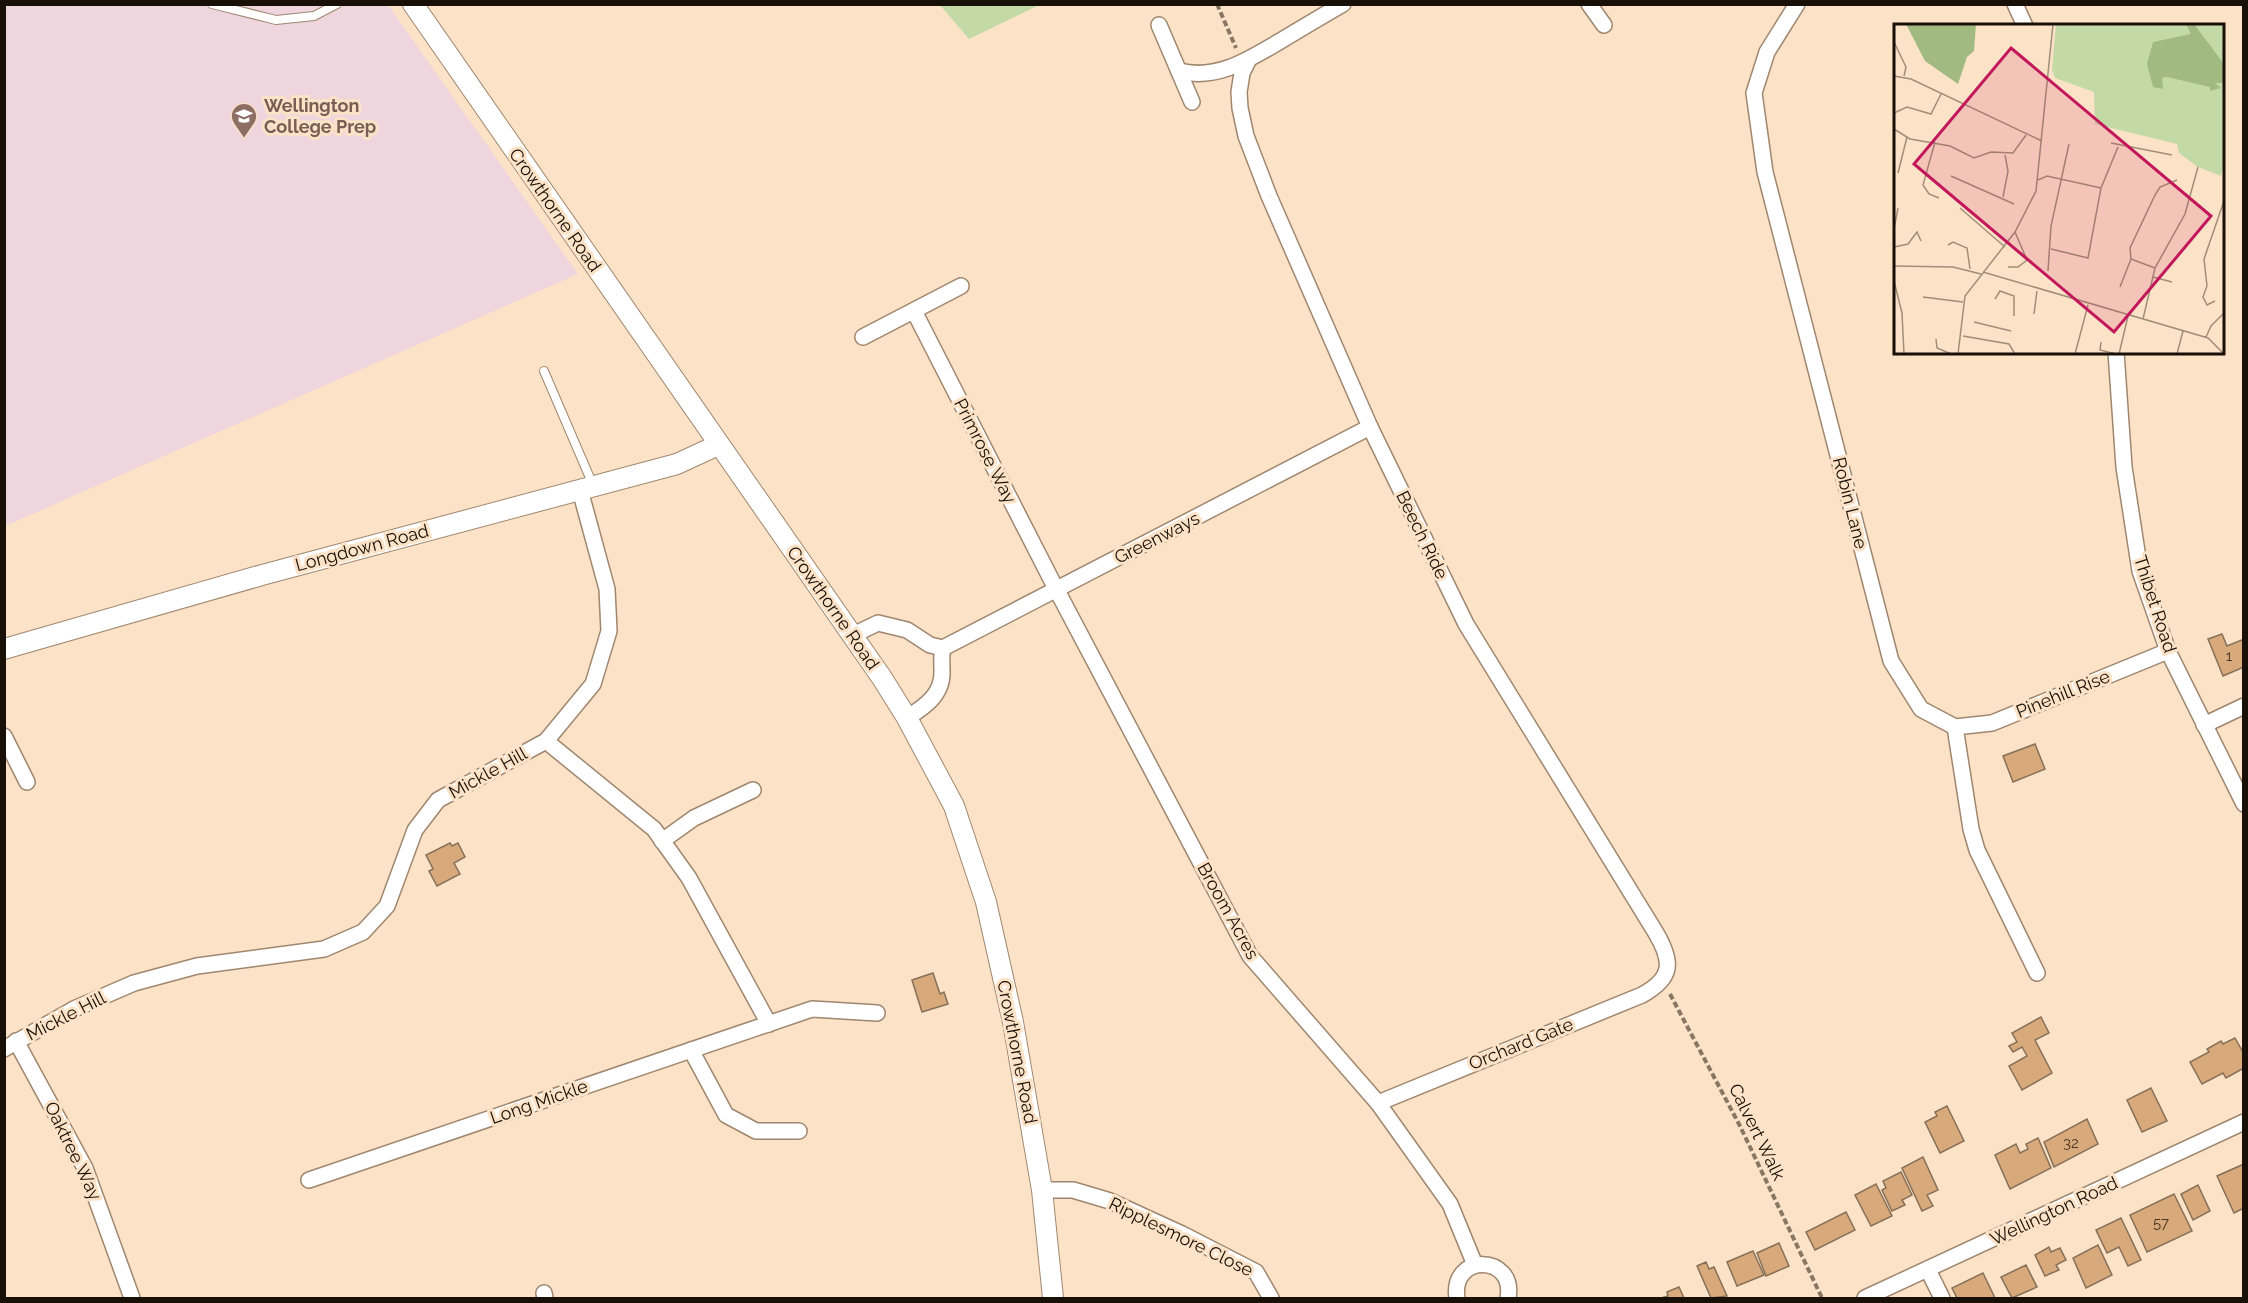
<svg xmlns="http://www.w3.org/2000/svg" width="2248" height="1303" font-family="Raleway,sans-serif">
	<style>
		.education { fill: #efd5dd }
		.green { fill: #c3daa7 }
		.building { fill: #d7a97b; stroke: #877058; stroke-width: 1.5 }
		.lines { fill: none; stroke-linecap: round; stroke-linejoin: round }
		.service-casing { stroke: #9f876f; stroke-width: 10 }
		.minor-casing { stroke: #9f876f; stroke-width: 18 }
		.tertiary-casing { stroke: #9f876f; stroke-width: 22 }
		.path { stroke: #897766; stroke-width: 4; stroke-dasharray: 6 3; stroke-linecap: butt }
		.service { stroke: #fff; stroke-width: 8 }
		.minor { stroke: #fff; stroke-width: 15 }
		.tertiary { stroke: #fff; stroke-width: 20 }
		.labels { text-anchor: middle; stroke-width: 6; stroke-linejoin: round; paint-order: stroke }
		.number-label { font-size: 15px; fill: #483623 }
		.education-label { font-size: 18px; font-weight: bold; fill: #785e54; stroke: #fce2c7; text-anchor: start }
		.street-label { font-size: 18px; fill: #180f06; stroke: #fce2c7 }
		.inset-road { fill: none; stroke: #a18e7a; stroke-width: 1.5 }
		.view { fill: #c2185b; fill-opacity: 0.15; stroke: #c2185b; stroke-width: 3 }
		.inset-edge { fill: none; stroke: #180f06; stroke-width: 3 }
	</style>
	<rect width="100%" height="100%" fill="#fce2c7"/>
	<polygon class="education" points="5,5 388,5 578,274 5,526"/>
	<polygon class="green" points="940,5 1039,5 969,39"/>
	<g class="building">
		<polygon points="2222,634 2227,646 2244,639 2244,667 2223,676 2208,639"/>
		<polygon points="2035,744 2045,769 2013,782 2003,756"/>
		<polygon points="450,843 452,846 458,843 465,857 454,863 460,874 437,886 429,871 433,869 426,855"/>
		<polygon points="933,973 940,994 944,992 948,1004 922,1012 912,980"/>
		<polygon points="2041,1017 2049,1033 2035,1040 2052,1073 2022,1090 2009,1066 2027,1056 2022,1047 2013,1052 2009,1046 2017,1042 2012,1033"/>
		<polygon points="2235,1038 2244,1054 2244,1068 2226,1078 2223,1073 2202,1084 2190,1062 2209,1052 2207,1049 2221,1041 2223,1044"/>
		<polygon points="2151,1088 2167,1121 2142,1132 2127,1100"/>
		<polygon points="1947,1106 1964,1141 1940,1153 1925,1122 1937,1116 1935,1112"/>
		<polygon points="2087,1119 2098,1144 2054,1167 2044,1142"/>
		<polygon points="2038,1138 2051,1168 2010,1189 1995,1155 2016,1144 2020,1153 2028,1149 2026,1144"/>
		<polygon points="1923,1157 1938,1190 1927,1195 1933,1206 1922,1211 1902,1168"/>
		<polygon points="2244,1164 2244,1208 2234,1213 2217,1176"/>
		<polygon points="1901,1172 1912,1195 1902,1200 1905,1205 1892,1211 1882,1190 1886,1188 1883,1181"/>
		<polygon points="1876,1184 1892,1216 1871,1226 1855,1195"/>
		<polygon points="2198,1185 2210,1211 2193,1220 2181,1194"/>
		<polygon points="2174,1194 2192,1231 2147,1252 2130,1215"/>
		<polygon points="1846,1212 1855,1230 1815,1250 1806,1232"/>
		<polygon points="2121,1218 2141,1260 2128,1266 2119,1247 2107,1253 2096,1230"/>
		<polygon points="1779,1243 1789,1266 1766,1276 1757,1253"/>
		<polygon points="2098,1245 2112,1275 2086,1288 2073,1258"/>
		<polygon points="2049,1247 2051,1252 2060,1248 2066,1260 2056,1265 2059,1270 2045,1276 2035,1255"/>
		<polygon points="1753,1251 1764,1275 1737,1286 1727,1262"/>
		<polygon points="1706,1262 1709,1269 1714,1267 1727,1296 1711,1298 1697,1266"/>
		<polygon points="2026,1265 2037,1287 2012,1298 2001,1277"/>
		<polygon points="1983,1273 1995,1298 1957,1298 1952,1288"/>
		<polygon points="1679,1287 1684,1298 1661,1298 1668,1296 1667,1292"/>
	</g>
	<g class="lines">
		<g class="service-casing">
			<g id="service">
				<polyline points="212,4 276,20 314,16 337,4"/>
				<polyline points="544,371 593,485"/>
			</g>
		</g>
		<g class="minor-casing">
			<g id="minor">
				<polyline points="1589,4 1604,25"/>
				<polyline points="1797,4 1767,52 1754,93 1765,172 1891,661 1921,709 1955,727"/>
				<polyline points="2015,4 2025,26"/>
				<polyline points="1159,25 1192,102"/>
				<path d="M1248 61 1242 73 1239 92 1240 108 1246 136 1269 196 1370 427 1466 624 1656 933C1673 962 1673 978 1642 995L1378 1103"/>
				<path d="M1179 71C1218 81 1251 58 1282 40 1302 28 1322 16 1343 4"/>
				<polyline points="914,311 1052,581 1250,956 1378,1103 1450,1204 1475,1265"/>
				<polyline points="863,337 961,286"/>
				<polyline points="2116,352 2124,467 2140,571 2168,651 2244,804"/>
				<polyline points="853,635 878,623 907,630 930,645 943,648 1370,427"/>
				<path d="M907 718C924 707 943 695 942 671 942 663 941 656 943 648"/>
				<polyline points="2204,725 2244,706"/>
				<polyline points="1955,727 1971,829 1977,850 2037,973"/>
				<polyline points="1955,727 1992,723 2168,651"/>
				<polyline points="4,736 27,782"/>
				<polyline points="546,741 654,829 689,878 769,1024"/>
				<polyline points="662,841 694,818 753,790"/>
				<polyline points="16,1041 85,1168 132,1298"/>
				<polyline points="4,1049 74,1009 134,983 197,966 324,949 363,932 387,906 415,830 438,800 546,741 593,684 609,631 607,589 580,490"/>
				<polyline points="691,1050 726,1115 756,1131 799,1131"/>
				<polyline points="309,1180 812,1009 877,1013"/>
				<polyline points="1042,1190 1073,1190 1110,1201 1182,1234 1256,1272 1271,1298"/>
				<polyline points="1928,1270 1942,1298"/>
				<polyline points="544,1293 545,1298"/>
				<path d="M1457 1298C1450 1253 1516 1254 1508 1298"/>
				<polyline points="1865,1298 2244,1122"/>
			</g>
		</g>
		<g class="tertiary-casing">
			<g id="tertiary">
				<polyline points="413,4 882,678 907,718 954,806 986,902 1013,1022 1042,1190 1053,1298"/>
				<polyline points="4,649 262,575 677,464 718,445"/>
			</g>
		</g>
		<g class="path">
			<polyline points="1217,4 1236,48"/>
			<polyline points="1670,994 1740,1126 1822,1298"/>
		</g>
		<use href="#service" class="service"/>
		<use href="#minor" class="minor"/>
		<use href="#tertiary" class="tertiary"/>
	</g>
	<defs>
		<g id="school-pin" transform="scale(1.35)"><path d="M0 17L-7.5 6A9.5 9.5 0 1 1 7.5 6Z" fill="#8d6e63" stroke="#fce2c7"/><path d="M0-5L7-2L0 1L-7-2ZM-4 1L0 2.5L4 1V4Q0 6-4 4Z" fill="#fff"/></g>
	</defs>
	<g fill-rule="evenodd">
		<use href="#school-pin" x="244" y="116"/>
	</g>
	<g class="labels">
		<g class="number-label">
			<text x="2229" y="661">1</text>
			<text x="2071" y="1148">32</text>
			<text x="2161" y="1228">57</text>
		</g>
		<g class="education-label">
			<text x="264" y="112">Wellington<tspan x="264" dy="21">College Prep</tspan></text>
		</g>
		<g class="street-label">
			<text transform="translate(555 210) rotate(55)" y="6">Crowthorne Road</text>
			<text transform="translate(985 451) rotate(63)" y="6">Primrose Way</text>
			<text transform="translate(1850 503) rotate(76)" y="6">Robin Lane</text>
			<text transform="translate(1422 535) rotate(64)" y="6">Beech Ride</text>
			<text transform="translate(1157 538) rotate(-27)" y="6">Greenways</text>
			<text transform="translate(362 548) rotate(-15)" y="6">Longdown Road</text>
			<text transform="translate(2155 604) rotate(72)" y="6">Thibet Road</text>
			<text transform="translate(833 608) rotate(55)" y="6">Crowthorne Road</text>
			<text transform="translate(2063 694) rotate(-22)" y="6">Pinehill Rise</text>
			<text transform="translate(488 773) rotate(-29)" y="6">Mickle Hill</text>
			<text transform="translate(1228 911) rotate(61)" y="6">Broom Acres</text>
			<text transform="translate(66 1016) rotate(-27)" y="6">Mickle Hill</text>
			<text transform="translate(1521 1044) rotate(-22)" y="6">Orchard Gate</text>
			<text transform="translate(1017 1052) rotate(79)" y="6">Crowthorne Road</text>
			<text transform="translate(539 1102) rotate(-19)" y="6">Long Mickle</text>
			<text transform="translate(1757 1132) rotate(64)" y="6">Calvert Walk</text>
			<text transform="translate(73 1151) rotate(64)" y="6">Oaktree Way</text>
			<text transform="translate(2054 1211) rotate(-25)" y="6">Wellington Road</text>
			<text transform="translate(1181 1237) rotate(26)" y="6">Ripplesmore Close</text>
		</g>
	</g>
	<g transform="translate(1894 24)">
		<rect width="330" height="330" fill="#fce2c7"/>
		<path d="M162 0H330V140L327 152 304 143 285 129 283 120 201 100 200 68 161 54 158 46Z" fill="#c3daa7"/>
		<path d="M12 0H82L80 27 73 33 64 60 31 37ZM292 0H300L330 40V59H321L327 64 316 67V63L273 53 268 54 269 65 259 63 253 40 259 18 297 10Z" fill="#a1ba82"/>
		<path class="inset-road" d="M0 18 12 43 10 52M0 52 17 55 148 117M0 89 13 83 37 90 47 70M0 105 16 115 56 122 80 134 97 128 119 129 132 111M41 118 29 161 35 170 45 174M217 119 278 131M4 149 13 113M57 152 120 180M144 156 153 152 207 164M109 173 114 147 111 131M66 184 111 223M0 205 4 184M54 221 59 218 73 224 76 245M0 223 14 220 23 208 27 217M157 225 194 234 207 164 224 123M237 235 261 244M0 242 59 243 87 250M114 243H124L133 236 121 208M154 247 157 202 175 120M89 248 314 314 330 330M259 253 278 258M0 257 8 289 10 330M226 263 237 235 236 224 261 171 266 163 283 156M29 273 69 278M101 275 106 267 120 272V292M321 277 313 281 309 273 313 262 310 235 330 177M140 290 143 267M249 295 261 244 291 190 304 143M80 298 117 307M69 312 115 320 121 330M312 313 317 302 329 290M42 315 43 324 57 330M207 318 206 326 222 330M64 330 71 272 121 208 142 167 159 0M181 330 194 281M225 330 234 292M283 330 289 307"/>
		<path class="view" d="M117 24 317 192 220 308 20 140Z"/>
		<rect width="330" height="330" class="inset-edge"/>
	</g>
	<rect width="2248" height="1303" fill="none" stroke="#180f06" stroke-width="12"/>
</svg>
